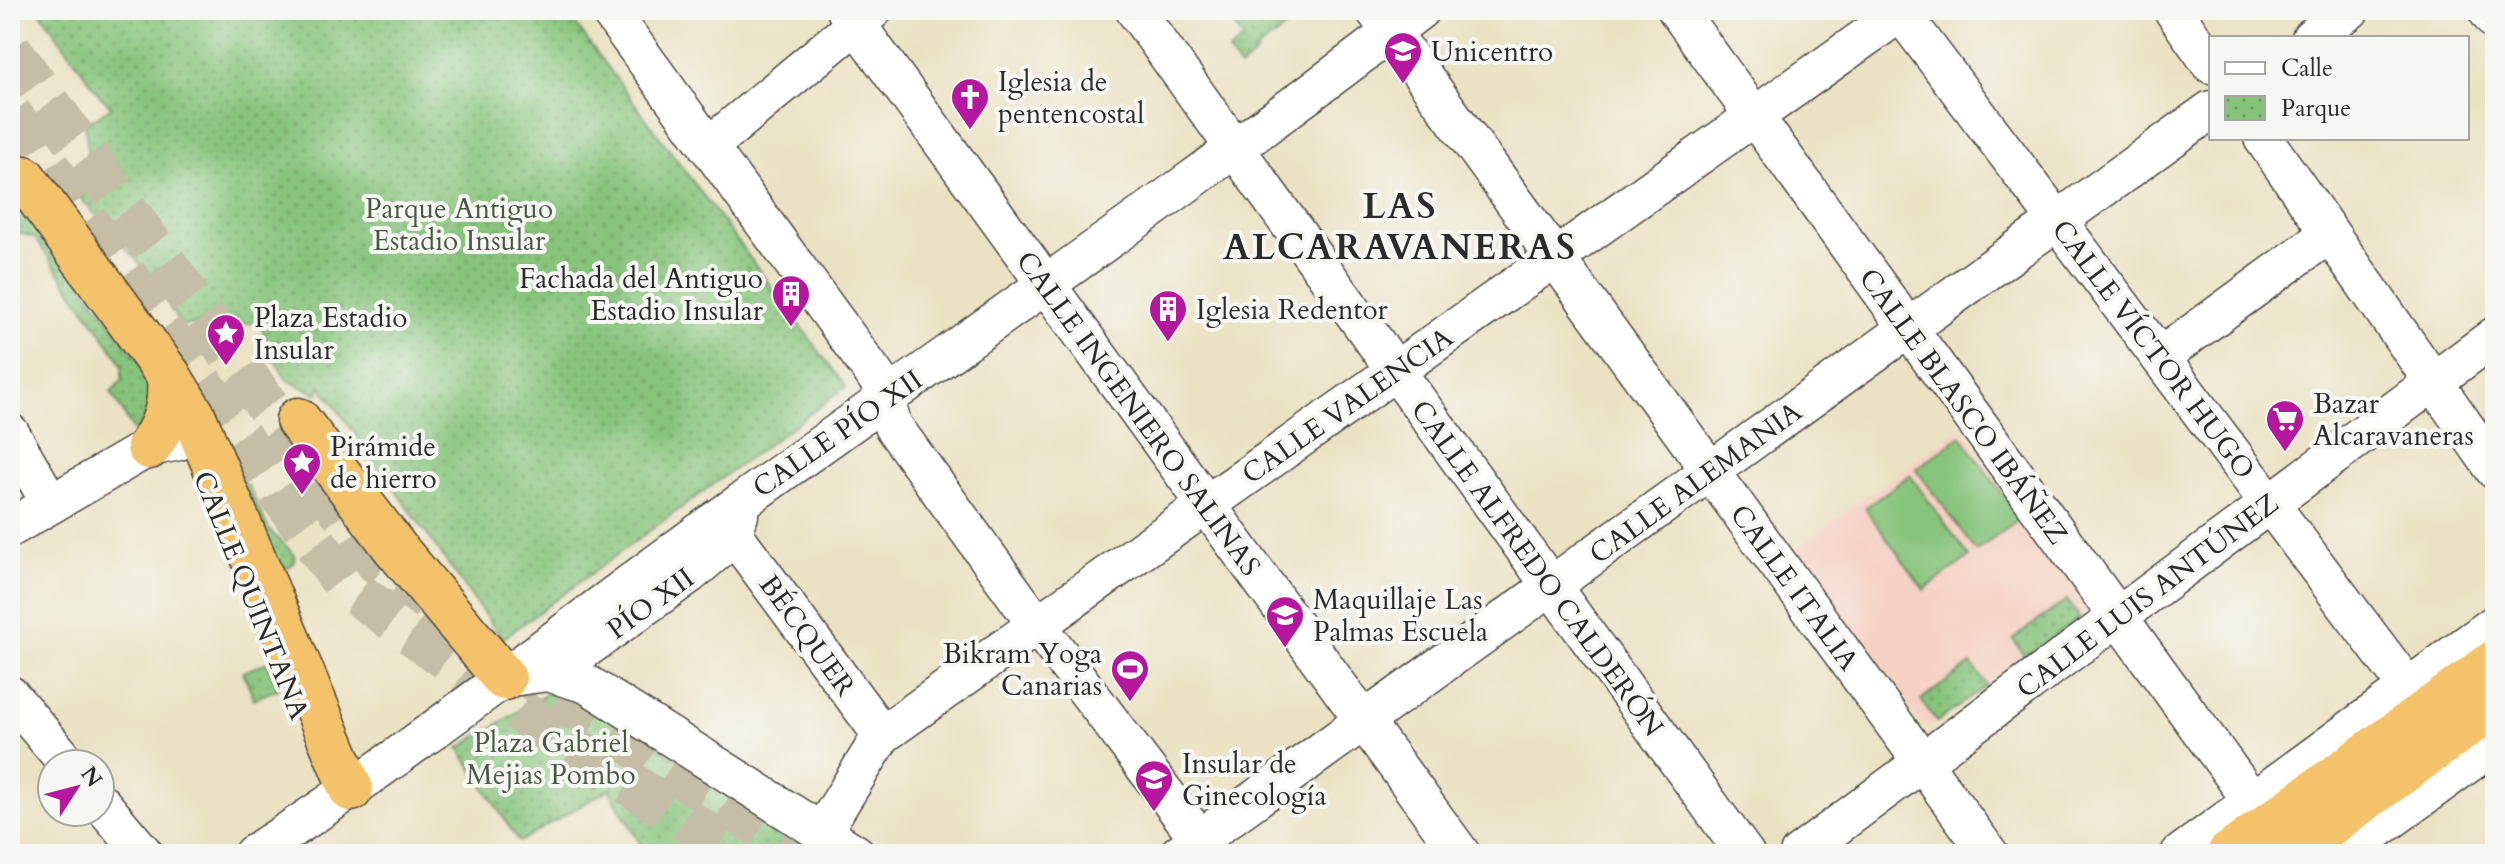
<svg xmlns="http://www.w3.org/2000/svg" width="2505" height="864" font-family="Cardo,serif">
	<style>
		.built { fill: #f6d2c4 }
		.park { fill: url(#park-dots); stroke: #597853; stroke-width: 2 }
		.pitch { fill: #87c47b; stroke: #597853; stroke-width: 2 }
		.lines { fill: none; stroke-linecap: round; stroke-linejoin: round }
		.highway-tunnel { stroke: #c5bda5; stroke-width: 44; stroke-dasharray: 44 22; stroke-linecap: butt }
		.minor-casing { stroke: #484642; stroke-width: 41 }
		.highway-casing { stroke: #484642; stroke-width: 47 }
		.minor { stroke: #fff; stroke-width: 38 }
		.highway { stroke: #f4c26a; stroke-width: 44 }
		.labels { text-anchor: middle; stroke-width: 8; stroke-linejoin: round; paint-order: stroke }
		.poi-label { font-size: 28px; fill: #2b2b2b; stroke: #f6f6f2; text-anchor: start }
		.park-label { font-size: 28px; fill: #475943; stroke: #f6f6f2 }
		.street-label { font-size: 28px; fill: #2b2b2b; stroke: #f6f6f2 }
		.district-label { font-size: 36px; font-weight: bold; letter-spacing: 2px; fill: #2b2b2b; stroke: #f6f6f2 }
	</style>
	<defs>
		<pattern id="park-dots" width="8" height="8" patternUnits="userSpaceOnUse" patternTransform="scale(2)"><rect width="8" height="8" fill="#87c47b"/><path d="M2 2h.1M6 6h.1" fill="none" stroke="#6f9f65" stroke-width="1.8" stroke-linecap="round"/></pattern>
	</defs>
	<rect width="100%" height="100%" fill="#f6f6f2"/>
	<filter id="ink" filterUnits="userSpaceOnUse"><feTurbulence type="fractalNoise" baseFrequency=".0125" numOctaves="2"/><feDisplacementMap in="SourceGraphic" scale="16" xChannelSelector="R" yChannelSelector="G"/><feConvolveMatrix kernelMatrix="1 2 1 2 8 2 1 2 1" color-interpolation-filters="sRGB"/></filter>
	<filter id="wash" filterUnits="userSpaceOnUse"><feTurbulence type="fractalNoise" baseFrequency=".006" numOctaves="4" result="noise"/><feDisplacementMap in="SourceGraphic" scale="32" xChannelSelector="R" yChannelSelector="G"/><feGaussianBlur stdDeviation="1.8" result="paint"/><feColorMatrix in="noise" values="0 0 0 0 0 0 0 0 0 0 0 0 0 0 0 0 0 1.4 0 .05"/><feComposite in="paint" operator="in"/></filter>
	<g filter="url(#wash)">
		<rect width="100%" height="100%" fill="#ebe2c3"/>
		<polygon class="built" points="1961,427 2086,601 2085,614 1931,726 1921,725 1794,550"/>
		<g class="park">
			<path d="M39 10H565L846 387 502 639 320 385 318 394 287 380 271 354 260 323 180 325 159 285 78 195C92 166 88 154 85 124L112 107 101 97Z"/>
			<polygon points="1222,10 1314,10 1317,13 1295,25 1293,23 1256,50 1257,52 1240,68 1228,52 1244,39"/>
			<polygon points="10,187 144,368 152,399 136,435 111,392 122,380 122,365 118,357 35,238 20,233 11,238 10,236"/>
			<polygon points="244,483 248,485 269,530 295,555 294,563 277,575"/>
			<polygon points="2067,600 2080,618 2025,657 2013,639"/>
			<polygon points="267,662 278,689 254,699 243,672"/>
			<polygon points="1971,664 1987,685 1937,722 1921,700"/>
			<polygon points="557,691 565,692 838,854 646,854 609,789 519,842 459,748 548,693"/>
		</g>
		<g class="pitch">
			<polygon points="1961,436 2020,519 1976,551 1916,469"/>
			<polygon points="1910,475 1969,557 1924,590 1865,508"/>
		</g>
	</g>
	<g filter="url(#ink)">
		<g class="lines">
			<g class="highway-tunnel">
				<polyline points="10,50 298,448 377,562 428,600"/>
				<polyline points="10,114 345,585 534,721 737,854"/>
				<polyline points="505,658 555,695 804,854"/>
			</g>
			<g class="minor-casing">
				<g id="minor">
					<polyline points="609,10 872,371 879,381 893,426 1037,625 1211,854"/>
					<polyline points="846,10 1461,854"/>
					<polyline points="1135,10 1745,854"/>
					<polyline points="1375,10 1989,854"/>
					<polyline points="1677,10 2252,801"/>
					<polyline points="1899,10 2409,689"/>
					<polyline points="2173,10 2211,64"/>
					<polyline points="2487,10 2495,21"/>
					<polyline points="2311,38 2350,10"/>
					<polyline points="2263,138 2495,470"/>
					<polyline points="708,147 873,10"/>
					<polyline points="2160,357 2329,234"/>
					<polyline points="10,433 51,504"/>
					<polyline points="10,528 149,447 179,441"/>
					<polyline points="732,538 740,543 882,735"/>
					<polyline points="546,662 581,652 691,573 732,538 739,515"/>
					<polyline points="504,678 548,672 587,684 856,854"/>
					<polyline points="10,695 68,764"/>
					<polyline points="100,802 144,854"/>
					<polyline points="822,832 882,735 1904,10"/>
					<path d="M253 854C422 747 577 619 740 503 967 339 1198 180 1420 10"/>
					<polyline points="1179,854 2211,110"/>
					<polyline points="1799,854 2495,336"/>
					<polyline points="2180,854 2495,624"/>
					<polyline points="2344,854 2495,744"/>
				</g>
			</g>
			<g class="highway-casing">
				<g id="highway">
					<polyline points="24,178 169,376 194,417 351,789"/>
					<polyline points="298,420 396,549 504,678"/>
					<path d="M149 447C166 423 171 405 169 376"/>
					<polyline points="2229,854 2495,662"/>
					<polyline points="2289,854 2495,705"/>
				</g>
			</g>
			<use href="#minor" class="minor"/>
			<use href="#highway" class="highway"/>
		</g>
	</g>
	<defs>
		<g id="university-pin" transform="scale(2)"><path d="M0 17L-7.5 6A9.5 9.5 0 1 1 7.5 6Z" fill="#b5179e" stroke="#f6f6f2"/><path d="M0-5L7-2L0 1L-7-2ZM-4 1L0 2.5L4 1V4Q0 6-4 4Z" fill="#fff"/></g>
		<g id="church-pin" transform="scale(2)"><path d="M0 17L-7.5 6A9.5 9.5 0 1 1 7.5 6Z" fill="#b5179e" stroke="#f6f6f2"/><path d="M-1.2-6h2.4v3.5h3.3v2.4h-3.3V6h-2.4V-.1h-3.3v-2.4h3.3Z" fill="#fff"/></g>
		<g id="building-pin" transform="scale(2)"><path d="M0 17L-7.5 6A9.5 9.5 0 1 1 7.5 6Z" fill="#b5179e" stroke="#f6f6f2"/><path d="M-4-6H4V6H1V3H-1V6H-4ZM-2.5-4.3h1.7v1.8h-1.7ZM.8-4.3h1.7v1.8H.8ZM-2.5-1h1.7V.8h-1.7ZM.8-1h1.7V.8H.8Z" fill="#fff"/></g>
		<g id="sight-pin" transform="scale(2)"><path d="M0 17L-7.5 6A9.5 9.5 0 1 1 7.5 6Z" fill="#b5179e" stroke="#f6f6f2"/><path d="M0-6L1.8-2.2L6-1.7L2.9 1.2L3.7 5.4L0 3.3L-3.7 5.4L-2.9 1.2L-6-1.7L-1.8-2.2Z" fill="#fff"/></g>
		<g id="supermarket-pin" transform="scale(2)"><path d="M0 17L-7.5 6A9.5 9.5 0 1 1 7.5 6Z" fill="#b5179e" stroke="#f6f6f2"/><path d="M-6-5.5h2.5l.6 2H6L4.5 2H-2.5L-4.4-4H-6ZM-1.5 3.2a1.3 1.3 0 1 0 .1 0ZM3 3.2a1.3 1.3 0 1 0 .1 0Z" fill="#fff"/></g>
		<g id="stadium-pin" transform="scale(2)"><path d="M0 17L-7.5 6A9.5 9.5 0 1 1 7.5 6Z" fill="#b5179e" stroke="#f6f6f2"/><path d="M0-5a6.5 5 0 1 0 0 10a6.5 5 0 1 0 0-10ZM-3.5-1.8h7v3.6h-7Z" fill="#fff"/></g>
	</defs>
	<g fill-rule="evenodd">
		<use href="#university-pin" x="1403" y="51"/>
		<use href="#church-pin" x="970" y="97"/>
		<use href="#building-pin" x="791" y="294"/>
		<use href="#building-pin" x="1168" y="309"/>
		<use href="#sight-pin" x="226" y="333"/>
		<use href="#supermarket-pin" x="2285" y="419"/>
		<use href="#sight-pin" x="302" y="462"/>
		<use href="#university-pin" x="1285" y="615"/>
		<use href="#stadium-pin" x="1130" y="669"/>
		<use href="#university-pin" x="1154" y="779"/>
	</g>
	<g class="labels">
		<g class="poi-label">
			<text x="1431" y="61">Unicentro</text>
			<text x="998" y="91">Iglesia de<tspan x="998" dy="32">pentencostal</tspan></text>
			<text x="763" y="288" text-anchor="end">Fachada del Antiguo<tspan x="763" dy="32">Estadio Insular</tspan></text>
			<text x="1196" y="319">Iglesia Redentor</text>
			<text x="254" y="327">Plaza Estadio<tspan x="254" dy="32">Insular</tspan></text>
			<text x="2313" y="413">Bazar<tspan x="2313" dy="32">Alcaravaneras</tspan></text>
			<text x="330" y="456">Pirámide<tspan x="330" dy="32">de hierro</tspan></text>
			<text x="1313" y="609">Maquillaje Las<tspan x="1313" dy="32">Palmas Escuela</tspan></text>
			<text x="1102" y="663" text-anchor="end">Bikram Yoga<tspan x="1102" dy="32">Canarias</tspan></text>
			<text x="1182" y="773">Insular de<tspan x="1182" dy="32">Ginecología</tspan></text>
		</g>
		<g class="park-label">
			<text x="459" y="218">Parque Antiguo<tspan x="459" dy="32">Estadio Insular</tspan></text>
			<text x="551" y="752">Plaza Gabriel<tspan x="551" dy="32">Mejias Pombo</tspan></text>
		</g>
		<g class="street-label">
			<text transform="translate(2154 349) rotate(53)" y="10">CALLE VÍCTOR HUGO</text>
			<text transform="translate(1347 405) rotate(-35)" y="10">CALLE VALENCIA</text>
			<text transform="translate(1964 406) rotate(54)" y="10">CALLE BLASCO IBÁÑEZ</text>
			<text transform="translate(1139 413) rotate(54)" y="10">CALLE INGENIERO SALINAS</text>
			<text transform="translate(837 433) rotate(-35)" y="10">CALLE PÍO XII</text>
			<text transform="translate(1695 482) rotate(-36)" y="10">CALLE ALEMANIA</text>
			<text transform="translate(1538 568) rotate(54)" y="10">CALLE ALFREDO CALDERÓN</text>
			<text transform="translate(1795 587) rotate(54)" y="10">CALLE ITALIA</text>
			<text transform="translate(252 595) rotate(68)" y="10">CALLE QUINTANA</text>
			<text transform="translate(2147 595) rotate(-37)" y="10">CALLE LUIS ANTÚNEZ</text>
			<text transform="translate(650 603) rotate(-36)" y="10">PÍO XII</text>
			<text transform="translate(808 635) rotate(54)" y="10">BÉCQUER</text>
		</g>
		<g class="district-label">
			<text x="1400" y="218">LAS<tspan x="1400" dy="41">ALCARAVANERAS</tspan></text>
		</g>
	</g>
	<rect width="2505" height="864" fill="none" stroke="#f6f6f2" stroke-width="40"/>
	<rect x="2209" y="36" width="260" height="104" fill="#f6f6f2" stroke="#a5a5a2" stroke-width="2"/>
	<rect x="2225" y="62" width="40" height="12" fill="#ffffff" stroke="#a5a5a2" stroke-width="2"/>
	<text x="2281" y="76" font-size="24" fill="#2b2b2b">Calle</text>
	<rect x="2225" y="96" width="40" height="24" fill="url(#park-dots)" stroke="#a5a5a2" stroke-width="2"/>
	<text x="2281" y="116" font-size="24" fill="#2b2b2b">Parque</text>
	<g transform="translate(76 788) rotate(54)"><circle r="38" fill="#f6f6f2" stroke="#a5a5a2" stroke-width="2"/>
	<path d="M0-6L14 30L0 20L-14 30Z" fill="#b5179e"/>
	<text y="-12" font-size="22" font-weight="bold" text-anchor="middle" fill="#2b2b2b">N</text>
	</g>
</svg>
